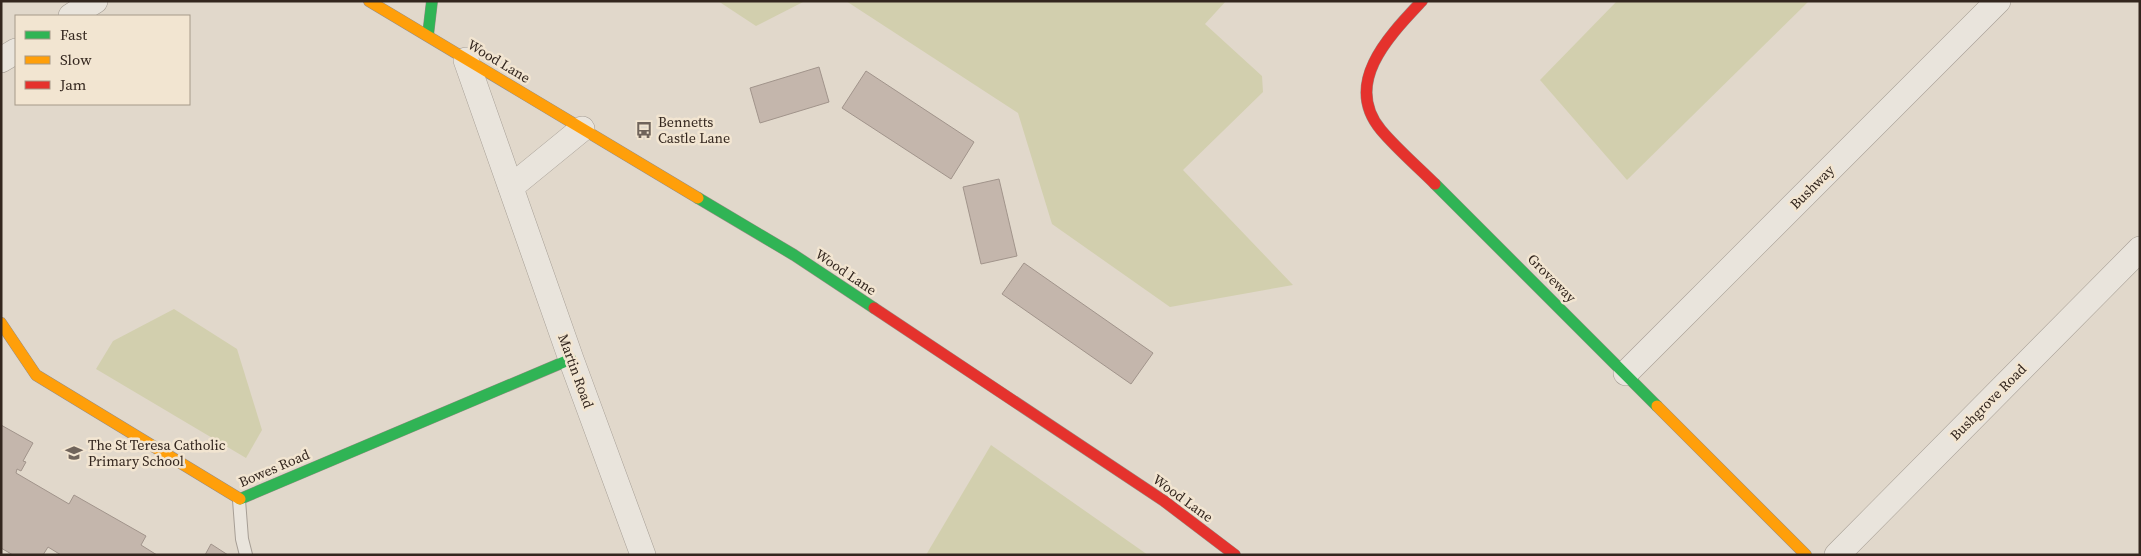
<svg xmlns="http://www.w3.org/2000/svg" width="2141" height="556" font-family="'Source Serif 4',serif">
	<style>
		.green { fill: #d2cfae }
		.building { fill: #c4b6ac; stroke: #a1948b }
		.lines { fill: none; stroke-linecap: round; stroke-linejoin: round }
		.lane-casing { stroke: #a69e95; stroke-width: 14 }
		.street-casing { stroke: #a69e95; stroke-width: 26 }
		.fast-casing { stroke: #968d84; stroke-width: 12 }
		.slow-casing { stroke: #968d84; stroke-width: 12 }
		.jam-casing { stroke: #968d84; stroke-width: 12 }
		.lane { stroke: #e9e4dc; stroke-width: 12 }
		.street { stroke: #e9e4dc; stroke-width: 25 }
		.fast { stroke: #30b455; stroke-width: 11 }
		.slow { stroke: #ff9f0a; stroke-width: 11 }
		.jam { stroke: #e5322d; stroke-width: 11 }
		.labels { text-anchor: middle; stroke-width: 5; stroke-linejoin: round; paint-order: stroke }
		.street-label { font-size: 14px; fill: #33261e; stroke: #f2e5d1 }
		.poi-label { font-size: 14px; fill: #33261e; stroke: #f2e5d1; text-anchor: start }
	</style>
	<rect width="100%" height="100%" fill="#e1d8cb"/>
	<g class="green">
		<polygon points="718,1 805,1 756,26"/>
		<polygon points="846,1 1226,1 1205,24 1262,76 1263,92 1183,170 1293,285 1170,307 1052,224 1018,113"/>
		<polygon points="1617,1 1809,1 1627,180 1540,80"/>
		<polygon points="174,309 237,349 262,430 246,458 96,369 113,341"/>
		<polygon points="991,445 1148,555 926,555"/>
	</g>
	<g class="building">
		<polygon points="819,67 829,102 760,123 750,88"/>
		<polygon points="866,71 974,142 951,179 842,108"/>
		<polygon points="999,179 1017,256 981,264 963,187"/>
		<polygon points="1024,263 1153,353 1131,384 1002,294"/>
		<polygon points="1,425 33,443 23,461 26,462 21,471 17,469 16,473 69,504 74,495 146,536 141,545 157,555 61,555 48,547 43,555 13,555 1,548"/>
		<polygon points="211,544 228,555 205,555"/>
	</g>
	<g class="lines">
		<g class="lane-casing">
			<polyline id="lane" points="239,500 242,539 246,555"/>
		</g>
		<g class="street-casing">
			<g id="street">
				<polyline points="71,16 95,1"/>
				<polyline points="1,60 16,51"/>
				<polyline points="466,60 571,359 643,555"/>
				<polyline points="511,187 582,129"/>
				<polyline points="1626,373 1998,1"/>
				<polyline points="1837,555 2140,249"/>
			</g>
		</g>
		<g class="fast-casing">
			<g id="fast">
				<polyline points="428,35 432,1"/>
				<polyline points="1435,184 1657,406"/>
				<polyline points="698,198 794,255 874,308"/>
				<polyline points="240,499 571,359"/>
			</g>
		</g>
		<g class="slow-casing">
			<g id="slow">
				<polyline points="369,1 698,198"/>
				<polyline points="1,323 36,375 240,499"/>
				<polyline points="1657,406 1806,555"/>
			</g>
		</g>
		<g class="jam-casing">
			<g id="jam">
				<path d="M1422 1C1390 35 1342 83 1381 130 1397 149 1418 167 1435 184"/>
				<polyline points="874,308 1164,501 1235,555"/>
			</g>
		</g>
		<use href="#lane" class="lane"/>
		<use href="#street" class="street"/>
		<use href="#fast" class="fast"/>
		<use href="#slow" class="slow"/>
		<use href="#jam" class="jam"/>
	</g>
	<defs>
		<g id="bus-bare" transform="scale(1.35)"><path d="M-5-6H5V4H4V6H2V4H-2V6H-4V4H-5ZM-3.5-4V0h7V-4ZM-3.5 1.2v1.5H-2V1.2ZM2 1.2v1.5H3.5V1.2Z" fill="#70645b" stroke="#f2e5d1" stroke-width="2.5" paint-order="stroke"/></g>
		<g id="school-bare" transform="scale(1.35)"><path d="M0-5L7-2L0 1L-7-2ZM-4 1L0 2.5L4 1V4Q0 6-4 4Z" fill="#70645b" stroke="#f2e5d1" stroke-width="2.5" paint-order="stroke"/></g>
	</defs>
	<g fill-rule="evenodd">
		<use href="#bus-bare" x="644" y="130"/>
		<use href="#school-bare" x="74" y="453"/>
	</g>
	<g class="labels">
		<g class="street-label">
			<text transform="translate(499 61) rotate(31)" y="5">Wood Lane</text>
			<text transform="translate(1812 187) rotate(-45)" y="5">Bushway</text>
			<text transform="translate(846 272) rotate(34)" y="5">Wood Lane</text>
			<text transform="translate(1552 278) rotate(45)" y="5">Groveway</text>
			<text transform="translate(576 371) rotate(70)" y="5">Martin Road</text>
			<text transform="translate(1988 402) rotate(-45)" y="5">Bushgrove Road</text>
			<text transform="translate(274 468) rotate(-23)" y="5">Bowes Road</text>
			<text transform="translate(1183 498) rotate(36)" y="5">Wood Lane</text>
		</g>
		<g class="poi-label">
			<text x="658" y="127">Bennetts<tspan x="658" dy="16">Castle Lane</tspan></text>
			<text x="88" y="450">The St Teresa Catholic<tspan x="88" dy="16">Primary School</tspan></text>
		</g>
	</g>
	<rect width="2141" height="556" fill="none" stroke="#33261e" stroke-width="5"/>
	<rect x="15" y="15" width="175" height="90" fill="#f2e5d1" stroke="#a69989"/>
	<rect x="25" y="31" width="25" height="8" fill="#30b455" stroke="#a69989"/>
	<text x="60" y="40" font-size="15" fill="#33261e">Fast</text>
	<rect x="25" y="56" width="25" height="8" fill="#ff9f0a" stroke="#a69989"/>
	<text x="60" y="65" font-size="15" fill="#33261e">Slow</text>
	<rect x="25" y="81" width="25" height="8" fill="#e5322d" stroke="#a69989"/>
	<text x="60" y="90" font-size="15" fill="#33261e">Jam</text>
</svg>
